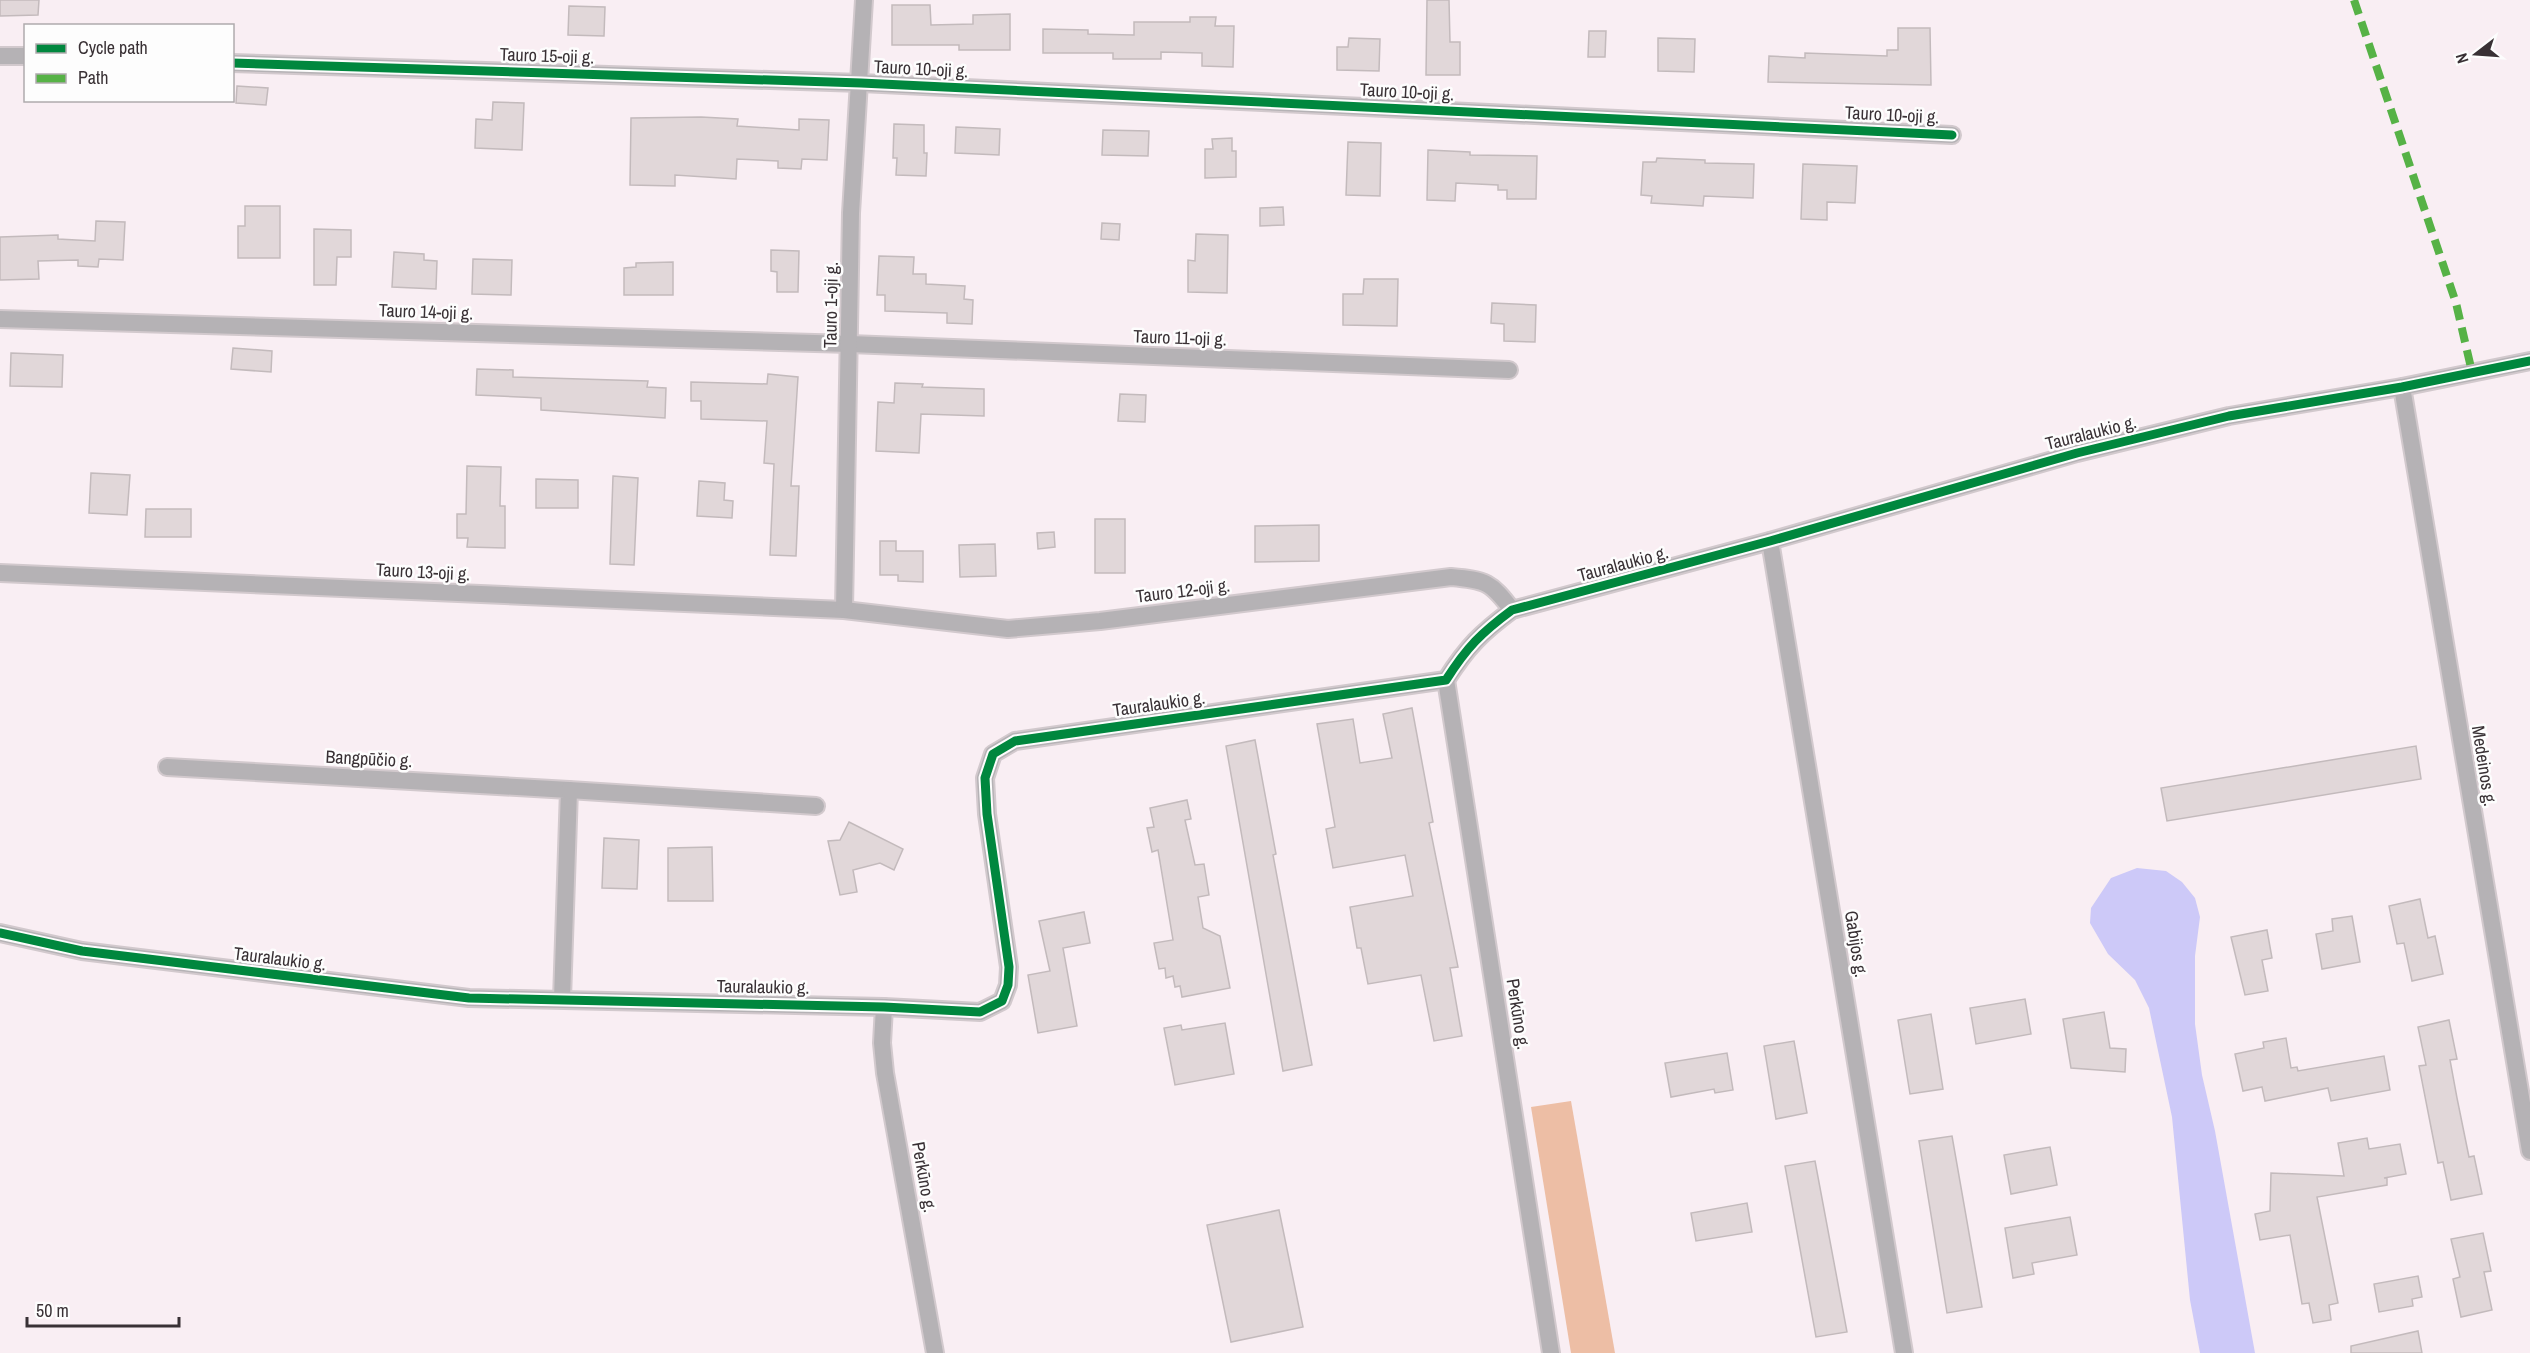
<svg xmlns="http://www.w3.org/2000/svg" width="2530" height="1353" font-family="'Archivo Narrow',sans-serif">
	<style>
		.forest { fill: #edbea5 }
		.water { fill: #cdc9f8 }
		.building { fill: #e1d7d9; stroke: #c3babc; stroke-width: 1.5 }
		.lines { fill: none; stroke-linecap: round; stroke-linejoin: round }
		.minor-casing { stroke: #d2c9cd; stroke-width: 20 }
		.minor { stroke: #b5b2b5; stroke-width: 16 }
		.quiet { stroke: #56b246; stroke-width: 8; stroke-dasharray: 15 8; stroke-linecap: butt }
		.cycleway-casing { stroke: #fdfdfd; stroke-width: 13 }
		.cycleway { stroke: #00873e; stroke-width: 9 }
		.labels { text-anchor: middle; stroke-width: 5; stroke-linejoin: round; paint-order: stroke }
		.street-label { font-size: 18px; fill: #393135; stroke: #fdfdfd }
	</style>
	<rect width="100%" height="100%" fill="#f9eef3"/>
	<polygon class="forest" points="1571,1101 1615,1353 1571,1353 1531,1107"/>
	<polygon class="water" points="2137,868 2166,871 2182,882 2195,898 2200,917 2195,956 2195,1024 2202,1075 2215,1131 2255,1353 2200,1353 2190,1300 2172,1117 2149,1008 2135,980 2108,954 2090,923 2091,908 2111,878"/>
	<g class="building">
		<polygon points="0,0 39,0 38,15 0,16"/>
		<polygon points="1427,0 1449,0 1450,42 1460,42 1460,75 1426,75"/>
		<polygon points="892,5 930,5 931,25 973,24 973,15 1010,14 1010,50 959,50 959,45 892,45"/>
		<polygon points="569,6 605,7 604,36 568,35"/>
		<polygon points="1190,17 1216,17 1215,26 1234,26 1233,67 1202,66 1202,53 1161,52 1161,59 1113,59 1113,53 1043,53 1043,29 1088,30 1088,34 1134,35 1134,22 1190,22"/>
		<polygon points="1898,28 1930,28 1931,85 1768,82 1769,56 1805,58 1805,53 1887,56 1887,50 1898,50"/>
		<polygon points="1589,31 1606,31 1605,57 1588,57"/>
		<polygon points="1349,38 1380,39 1379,71 1337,70 1337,47 1348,47"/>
		<polygon points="1658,38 1695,39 1694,72 1658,71"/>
		<polygon points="237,86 268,88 266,105 236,103"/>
		<polygon points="493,102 524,103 522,150 475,148 476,119 492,120"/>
		<polygon points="701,117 738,119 737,126 799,130 799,119 829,120 827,160 802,159 801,169 778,168 778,161 737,159 736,179 675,175 675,186 630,185 631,118"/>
		<polygon points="894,124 924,125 924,153 927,153 926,176 896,175 897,158 893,158"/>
		<polygon points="956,127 1000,129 999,155 955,153"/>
		<polygon points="1103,130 1149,131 1148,156 1102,155"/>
		<polygon points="1232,138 1232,151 1236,151 1236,177 1205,178 1205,149 1213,149 1212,139"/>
		<polygon points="1348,142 1381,143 1380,196 1346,195"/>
		<polygon points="1428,150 1470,152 1470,155 1537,156 1536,199 1507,199 1507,190 1498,190 1498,185 1456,183 1455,201 1427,200"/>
		<polygon points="1657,158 1705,160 1705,163 1754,164 1753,198 1704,196 1703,206 1651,203 1652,196 1641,195 1643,162 1656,162"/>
		<polygon points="1803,164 1857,166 1855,203 1827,202 1827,220 1801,219"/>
		<polygon points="245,206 280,206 280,258 238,258 238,226 245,226"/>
		<polygon points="1283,207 1284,225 1260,226 1260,208"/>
		<polygon points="96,221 125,222 123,260 99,259 98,267 78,266 78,260 38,261 39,279 0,280 0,237 58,235 58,239 95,241"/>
		<polygon points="1102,223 1120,224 1119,240 1101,239"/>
		<polygon points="314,229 351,230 351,257 337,257 336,285 314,285"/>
		<polygon points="1196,234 1228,235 1227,293 1188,292 1188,260 1195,261"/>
		<polygon points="771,250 799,251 798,292 777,292 777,272 771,271"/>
		<polygon points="394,252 424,254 424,260 437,261 436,289 392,287"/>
		<polygon points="879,256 914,257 913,274 926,274 926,284 965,286 964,299 973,300 972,324 947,323 947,313 885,311 885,295 877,295"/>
		<polygon points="473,259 512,260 511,295 472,294"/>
		<polygon points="673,262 673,295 624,295 624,268 636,267 636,263"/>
		<polygon points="1364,279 1398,279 1397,326 1343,325 1343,294 1363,294"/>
		<polygon points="1492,303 1536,305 1535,342 1504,341 1504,324 1491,323"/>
		<polygon points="233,348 272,351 271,372 231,369"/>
		<polygon points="11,353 63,355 62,387 10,386"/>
		<polygon points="477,369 513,370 513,377 648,381 647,387 666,388 665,418 541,410 541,398 476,395"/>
		<polygon points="768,374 798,377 791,486 799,486 796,556 770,555 774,464 764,463 767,421 701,419 701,401 691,401 691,382 767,384"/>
		<polygon points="895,383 923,384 922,387 984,389 984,416 921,414 919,453 876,451 878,402 894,403"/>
		<polygon points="1120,394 1146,395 1145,422 1118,421"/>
		<polygon points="467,466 501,467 500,506 505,506 505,548 467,547 468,538 457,538 457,514 466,514"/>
		<polygon points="91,473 130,475 127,515 89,513"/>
		<polygon points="613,476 638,478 634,565 610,564"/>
		<polygon points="536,479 578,480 578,508 536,508"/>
		<polygon points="699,481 725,483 724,500 733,501 732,518 697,516"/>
		<polygon points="146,509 191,509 191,537 145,537"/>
		<rect x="1095" y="519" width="30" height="54"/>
		<polygon points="1319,525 1319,561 1255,562 1255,526"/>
		<polygon points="1054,532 1055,547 1038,549 1037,533"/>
		<polygon points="880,541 896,541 896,551 923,551 923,582 898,581 898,575 880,575"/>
		<polygon points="995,544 996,576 960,577 959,545"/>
		<polygon points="1412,708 1433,822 1429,823 1458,967 1450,968 1462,1036 1434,1041 1421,975 1368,984 1361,948 1357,948 1350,907 1413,896 1405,855 1333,868 1326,829 1335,827 1317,724 1353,719 1360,763 1392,758 1383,714"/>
		<polygon points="1255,740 1276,854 1273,855 1312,1065 1283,1071 1226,746"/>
		<polygon points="2416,746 2421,779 2167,821 2161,788"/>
		<polygon points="1187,800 1191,819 1185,820 1195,865 1204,864 1209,895 1198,897 1203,928 1220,936 1230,988 1182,997 1180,986 1175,987 1173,976 1166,978 1165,968 1159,969 1154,943 1173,940 1158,850 1152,852 1147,828 1154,827 1150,808"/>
		<polygon points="849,822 903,849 894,870 880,863 853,870 857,892 840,895 828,841 840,840"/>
		<polygon points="604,838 639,840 637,889 602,888"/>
		<polygon points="712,847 713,901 668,901 668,848"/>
		<polygon points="2420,899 2428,938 2435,936 2443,974 2412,981 2404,943 2397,944 2389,906"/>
		<polygon points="1084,912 1090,943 1063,948 1077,1026 1038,1033 1028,975 1050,971 1039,921"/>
		<polygon points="2352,916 2360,962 2322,969 2316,934 2333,931 2332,919"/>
		<polygon points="2267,930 2272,958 2262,960 2268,991 2245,995 2231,937"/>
		<polygon points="2025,999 2031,1034 1976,1044 1970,1008"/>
		<polygon points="2104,1012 2110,1048 2126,1049 2125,1072 2071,1068 2063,1019"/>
		<polygon points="1931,1014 1943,1089 1910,1094 1898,1020"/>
		<polygon points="2449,1020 2457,1059 2450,1060 2457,1098 2469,1157 2474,1156 2482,1194 2451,1200 2443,1162 2438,1163 2419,1066 2426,1065 2418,1027"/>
		<polygon points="1225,1023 1234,1074 1175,1085 1164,1028 1181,1025 1182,1030"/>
		<polygon points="2286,1038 2291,1068 2297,1067 2298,1071 2384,1056 2390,1090 2331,1101 2328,1088 2265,1101 2262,1087 2243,1091 2235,1054 2264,1048 2263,1042"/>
		<polygon points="1794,1041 1807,1113 1776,1119 1764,1046"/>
		<polygon points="1727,1053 1733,1090 1715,1093 1714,1089 1671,1097 1665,1063"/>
		<polygon points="1952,1136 1982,1307 1947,1313 1919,1141"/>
		<polygon points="2367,1138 2369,1149 2400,1144 2406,1174 2384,1178 2387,1178 2387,1185 2317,1197 2338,1303 2329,1305 2331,1320 2313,1323 2309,1303 2302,1304 2290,1235 2260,1240 2255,1214 2270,1211 2271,1173 2344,1176 2338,1143"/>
		<polygon points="2050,1147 2057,1185 2011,1194 2004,1155"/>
		<polygon points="1815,1161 1847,1332 1816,1337 1785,1166"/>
		<polygon points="1747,1203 1752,1232 1696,1241 1691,1213"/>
		<polygon points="1279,1210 1303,1327 1231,1342 1207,1225"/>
		<polygon points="2070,1217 2077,1255 2032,1263 2034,1274 2013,1278 2005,1228"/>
		<polygon points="2483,1233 2491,1271 2484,1272 2492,1310 2461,1317 2453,1279 2460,1277 2451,1239"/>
		<polygon points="2418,1276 2422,1297 2412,1299 2413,1306 2379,1312 2374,1284"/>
		<polygon points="2418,1331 2422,1353 2351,1353 2351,1346"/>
	</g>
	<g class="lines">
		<g class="minor-casing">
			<g id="minor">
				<polyline points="0,56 26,56"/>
				<polyline points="232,63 861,83 1952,135"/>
				<polyline points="0,319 850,344 1509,370"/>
				<polyline points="2402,387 2530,1151"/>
				<polyline points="1770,541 1904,1353"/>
				<path d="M0 573 844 610 1008 629 1100 621 1451 577C1486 580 1491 582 1512 610"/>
				<polyline points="844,610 851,213 864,0"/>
				<polyline points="1446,680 1551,1353"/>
				<polyline points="167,767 569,790 562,999"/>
				<polyline points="569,790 816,806"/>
				<path d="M0 933 82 951 469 998 884 1007 980 1012 1002 1001 1008 985 1009 967 987 814 985 778 993 754 1015 741 1446 680C1467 647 1481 633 1512 610L1770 541 2077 453 2229 416 2402 387 2530 361"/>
				<polyline points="884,1007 882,1043 885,1073 935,1353"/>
			</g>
		</g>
		<use href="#minor" class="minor"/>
		<polyline class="quiet" points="2354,0 2456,303 2472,372"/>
		<g class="cycleway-casing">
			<g id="cycleway">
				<polyline points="232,63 861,83 1952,135"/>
				<path d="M0 933 82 951 469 998 884 1007 980 1012 1002 1001 1008 985 1009 967 987 814 985 778 993 754 1015 741 1446 680C1467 647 1481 633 1512 610L1770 541 2077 453 2229 416 2402 387 2530 361"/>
			</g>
		</g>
		<use href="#cycleway" class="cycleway"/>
	</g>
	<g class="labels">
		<g class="street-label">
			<text transform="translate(547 56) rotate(2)" y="6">Tauro 15-oji g.</text>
			<text transform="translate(921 69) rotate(3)" y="6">Tauro 10-oji g.</text>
			<text transform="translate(1407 92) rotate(3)" y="6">Tauro 10-oji g.</text>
			<text transform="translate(1892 115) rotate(3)" y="6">Tauro 10-oji g.</text>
			<text transform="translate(831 305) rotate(-89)" y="6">Tauro 1-oji g.</text>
			<text transform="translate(426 312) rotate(2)" y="6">Tauro 14-oji g.</text>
			<text transform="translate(1180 338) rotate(2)" y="6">Tauro 11-oji g.</text>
			<text transform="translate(2091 433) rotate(-14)" y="6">Tauralaukio g.</text>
			<text transform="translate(1623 564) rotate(-15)" y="6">Tauralaukio g.</text>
			<text transform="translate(423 572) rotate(3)" y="6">Tauro 13-oji g.</text>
			<text transform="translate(1183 591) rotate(-7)" y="6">Tauro 12-oji g.</text>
			<text transform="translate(1159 704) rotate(-8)" y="6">Tauralaukio g.</text>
			<text transform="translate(369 759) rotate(3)" y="6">Bangpūčio g.</text>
			<text transform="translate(2484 766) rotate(81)" y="6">Medeinos g.</text>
			<text transform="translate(1856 944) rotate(81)" y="6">Gabijos g.</text>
			<text transform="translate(280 959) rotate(7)" y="6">Tauralaukio g.</text>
			<text transform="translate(763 987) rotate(1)" y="6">Tauralaukio g.</text>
			<text transform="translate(1518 1014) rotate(81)" y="6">Perkūno g.</text>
			<text transform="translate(924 1177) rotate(80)" y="6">Perkūno g.</text>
		</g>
	</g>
	<rect x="24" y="24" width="210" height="78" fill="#fdfdfd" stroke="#afabad" stroke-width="1.5"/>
	<rect x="36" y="44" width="30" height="9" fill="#00873e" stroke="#afabad" stroke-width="1.5"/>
	<text x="78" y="54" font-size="18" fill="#393135">Cycle path</text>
	<rect x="36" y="74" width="30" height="9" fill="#56b246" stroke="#afabad" stroke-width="1.5"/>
	<text x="78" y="84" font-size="18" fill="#393135">Path</text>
	<g transform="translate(2476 54) rotate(253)" stroke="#fdfdfd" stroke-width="4.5" paint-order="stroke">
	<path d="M0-4.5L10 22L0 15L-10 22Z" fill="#393135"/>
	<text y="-9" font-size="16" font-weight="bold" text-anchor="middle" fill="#393135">N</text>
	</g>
	<path d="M27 1317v9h152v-9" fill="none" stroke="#393135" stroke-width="3"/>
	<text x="36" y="1317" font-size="18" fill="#393135" stroke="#fdfdfd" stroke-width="4.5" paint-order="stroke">50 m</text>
</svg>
